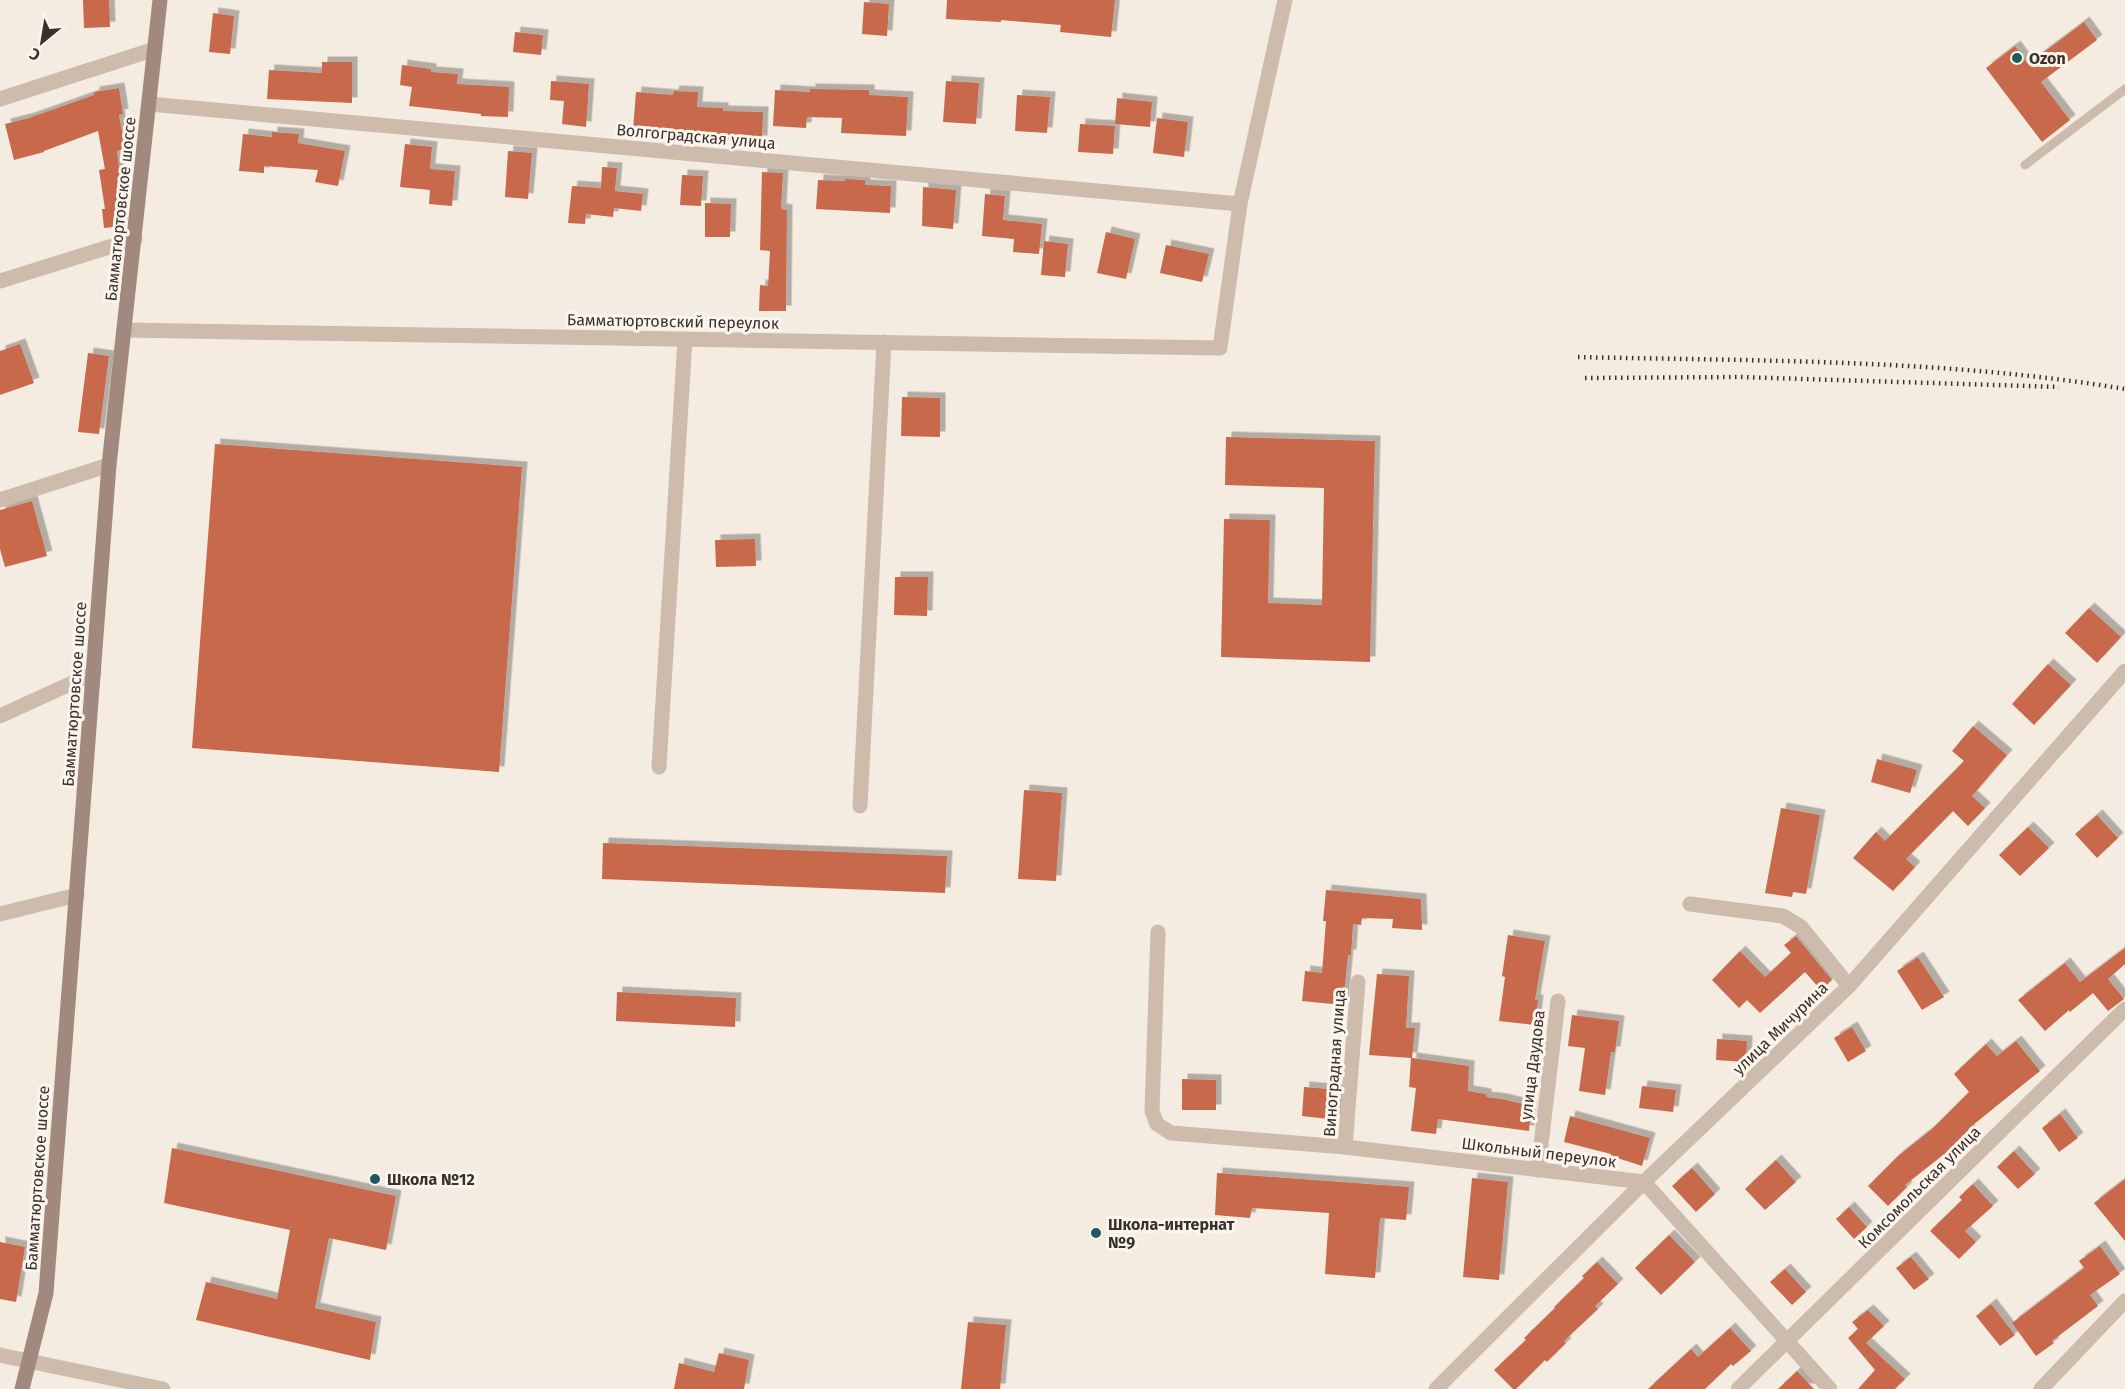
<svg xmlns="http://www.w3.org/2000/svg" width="2125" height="1389" font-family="'Fira Sans',sans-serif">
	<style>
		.building { fill: #c8694b; filter: url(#shadow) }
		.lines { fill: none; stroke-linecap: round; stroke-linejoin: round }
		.lane { stroke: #cdbbac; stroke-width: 9 }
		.street { stroke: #cdbbac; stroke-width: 15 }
		.secondary { stroke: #a18a7d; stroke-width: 15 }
		.rail { stroke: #3b302b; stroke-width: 4.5; stroke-dasharray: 1.5 4.5; stroke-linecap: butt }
		.poi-dot { fill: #1f5a5e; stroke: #fbf5ee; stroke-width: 2 }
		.labels { text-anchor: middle; stroke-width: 6; stroke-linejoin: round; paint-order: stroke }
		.poi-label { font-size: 16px; font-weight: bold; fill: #3b302b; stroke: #fbf5ee; text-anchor: start }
		.street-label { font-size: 16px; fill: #3b302b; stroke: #fbf5ee }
	</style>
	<defs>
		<filter id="shadow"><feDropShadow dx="5.5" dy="-5.5" stdDeviation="0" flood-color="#0004"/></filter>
	</defs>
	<rect width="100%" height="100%" fill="#f4ebe1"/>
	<g class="building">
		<polygon points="83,0 109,0 110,27 84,28"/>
		<polygon points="947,0 1115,0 1111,37 1060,32 1061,25 1001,20 1001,22 946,19"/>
		<polygon points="864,2 889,4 887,36 862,34"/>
		<polygon points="213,13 234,16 230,54 209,52"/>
		<polygon points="2084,22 2097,40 2041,82 2070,120 2042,142 1986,68 2015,46 2028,64"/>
		<polygon points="515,32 543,35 541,55 513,52"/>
		<polygon points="322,62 352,62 352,103 267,99 269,70 322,73"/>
		<polygon points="402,65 431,69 431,72 458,74 457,84 509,87 508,117 481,116 481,114 409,106 412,87 400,85"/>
		<polygon points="551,81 589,84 586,127 562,124 564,101 550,100"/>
		<polygon points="946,81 979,83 976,124 943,122"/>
		<polygon points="119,88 123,114 119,115 125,149 117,151 124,204 120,204 122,226 104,228 102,209 105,209 99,170 105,169 98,131 44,151 44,152 14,160 5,124 29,118 94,95 94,92"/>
		<polygon points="810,89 869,90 869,95 908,97 906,136 841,133 842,118 807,117 806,128 773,126 775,90 810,92"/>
		<polygon points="674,91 698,92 697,107 723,108 723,111 763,112 762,141 701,138 701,132 633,130 636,92 673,95"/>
		<polygon points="1017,95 1050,97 1047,133 1015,131"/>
		<polygon points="1117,98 1152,102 1150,127 1115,124"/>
		<polygon points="1157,118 1188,122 1184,157 1153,153"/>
		<polygon points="1080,124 1115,126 1113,154 1078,152"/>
		<polygon points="272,132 299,134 298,143 345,151 338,186 315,182 318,170 264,166 264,173 239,171 243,134 272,137"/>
		<polygon points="405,144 432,147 430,169 455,171 452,206 429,204 430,190 400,187"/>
		<polygon points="508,151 532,153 528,199 505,197"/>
		<polygon points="602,167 617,168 615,191 643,194 641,211 614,208 613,217 586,214 585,224 568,223 572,186 601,188"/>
		<polygon points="762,172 783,173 781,209 787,210 786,311 759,311 760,285 768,286 770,251 760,250"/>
		<polygon points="682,175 703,176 701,206 680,205"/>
		<polygon points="845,179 865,180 865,185 891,186 890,213 816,209 818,180 845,181"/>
		<polygon points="923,187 956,190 953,229 922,226"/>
		<polygon points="985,194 1005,196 1003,220 1042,224 1039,254 1013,252 1014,239 982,236"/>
		<polygon points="705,203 731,204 730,237 705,237"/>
		<polygon points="1106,232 1135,239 1126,279 1097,273"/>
		<polygon points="1044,241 1068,244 1065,277 1041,275"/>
		<polygon points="1166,245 1209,254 1202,282 1160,273"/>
		<polygon points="20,344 34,383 0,395 0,351"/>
		<polygon points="88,353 109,356 99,434 78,432"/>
		<polygon points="902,397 940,398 940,437 901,436"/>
		<polygon points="1226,437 1375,441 1370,662 1221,657 1224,519 1270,520 1268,603 1322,605 1324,488 1225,485"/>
		<polygon points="215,444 522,467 499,772 192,748"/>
		<polygon points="32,501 47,556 5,567 0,549 0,510"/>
		<polygon points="755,539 756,566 716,567 715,540"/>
		<polygon points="895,577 928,577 927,616 894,615"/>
		<polygon points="2089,608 2121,637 2097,663 2065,633"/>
		<polygon points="2048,664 2071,685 2034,725 2012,704"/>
		<polygon points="1973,726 2007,755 1972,796 1985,808 1968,826 1953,811 1906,859 1915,867 1893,891 1853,858 1876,832 1885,841 1964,761 1952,751"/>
		<polygon points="1877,759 1917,770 1910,793 1871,782"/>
		<polygon points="1024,790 1062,793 1056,881 1018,879"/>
		<polygon points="1781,808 1820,815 1806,894 1793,892 1792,897 1765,893"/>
		<polygon points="2097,815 2118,838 2097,858 2075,834"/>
		<polygon points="2028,827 2049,848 2020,876 1999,855"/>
		<polygon points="603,843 947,856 945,893 602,879"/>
		<polygon points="1326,890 1421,899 1422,930 1392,928 1393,919 1362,918 1361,925 1353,924 1351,955 1348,955 1343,1005 1302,1001 1305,971 1322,973 1326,921 1323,921"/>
		<polygon points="1508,935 1545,941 1535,1000 1538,1000 1535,1025 1499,1021 1505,977 1502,976"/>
		<polygon points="1796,936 1832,980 1821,990 1805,972 1760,1013 1747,1000 1739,1008 1712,980 1740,951 1765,977 1791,953 1784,945"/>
		<polygon points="2125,948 2125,964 2108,979 2124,999 2108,1011 2093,993 2070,1012 2069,1010 2045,1031 2018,1000 2065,963 2080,982"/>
		<polygon points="1918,957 1944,997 1922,1010 1897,971"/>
		<polygon points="1377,974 1409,976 1406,1028 1415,1028 1412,1058 1469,1066 1468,1091 1486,1094 1486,1097 1502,1099 1531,1106 1529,1131 1438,1119 1436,1134 1411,1131 1416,1088 1409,1087 1411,1058 1369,1055"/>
		<polygon points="617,992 736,998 735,1027 616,1021"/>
		<polygon points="1572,1015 1619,1021 1615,1052 1611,1052 1605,1095 1579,1091 1585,1048 1568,1046"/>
		<polygon points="1852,1027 1866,1051 1848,1062 1834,1038"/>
		<polygon points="1717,1039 1747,1041 1746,1062 1716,1060"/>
		<polygon points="2016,1041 2040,1071 1968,1129 1970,1131 1957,1144 1905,1185 1907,1187 1888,1206 1868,1186 1898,1156 1932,1129 1969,1092 1954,1074 1986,1044 1997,1056"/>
		<polygon points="1182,1079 1216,1080 1216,1110 1182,1110"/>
		<polygon points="1642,1086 1676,1090 1673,1112 1639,1108"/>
		<polygon points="1304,1087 1340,1090 1337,1120 1302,1116"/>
		<polygon points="2060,1114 2078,1138 2059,1152 2042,1128"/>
		<polygon points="1570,1116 1650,1138 1642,1166 1611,1156 1611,1154 1564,1142"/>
		<polygon points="172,1148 396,1196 386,1250 329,1238 315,1308 376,1322 370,1360 196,1320 206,1282 277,1299 290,1230 164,1203"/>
		<polygon points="2014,1151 2035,1174 2018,1189 1997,1167"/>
		<polygon points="1776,1160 1796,1182 1765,1210 1745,1189"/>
		<polygon points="1692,1168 1715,1194 1696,1212 1672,1186"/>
		<polygon points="1217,1173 1409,1187 1406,1220 1380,1218 1375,1278 1325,1274 1329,1213 1252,1208 1250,1218 1215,1215"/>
		<polygon points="1472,1178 1508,1182 1499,1280 1463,1277"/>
		<polygon points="2125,1179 2125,1241 2094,1203"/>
		<polygon points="1973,1184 1993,1206 1965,1231 1976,1242 1959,1259 1930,1231 1962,1200 1959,1197"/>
		<polygon points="1849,1207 1867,1227 1854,1239 1836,1219"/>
		<polygon points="1669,1235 1695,1262 1661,1295 1635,1268"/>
		<polygon points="0,1242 25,1247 16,1302 0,1299"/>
		<polygon points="2100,1246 2120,1274 2090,1295 2098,1306 2052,1341 2054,1343 2036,1356 2012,1323 2084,1268 2079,1261"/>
		<polygon points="1911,1257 1929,1279 1914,1290 1896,1268"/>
		<polygon points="1597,1262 1618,1284 1595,1306 1598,1309 1564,1341 1566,1343 1547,1362 1545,1360 1516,1389 1513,1389 1494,1370 1526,1340 1524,1338 1555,1308 1554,1307 1584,1278 1582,1276"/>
		<polygon points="1785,1269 1806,1292 1792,1305 1770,1282"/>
		<polygon points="1991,1304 2015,1335 2000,1346 1976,1316"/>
		<polygon points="1868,1310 1884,1326 1866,1343 1905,1379 1895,1389 1858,1389 1875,1370 1848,1338 1858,1329 1852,1322"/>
		<polygon points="968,1322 1006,1325 1000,1389 961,1389"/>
		<polygon points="1730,1328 1751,1351 1733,1366 1731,1364 1705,1389 1648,1389 1691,1349 1698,1357"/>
		<polygon points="719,1353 749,1360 744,1389 674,1389 679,1363 714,1372"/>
		<polygon points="1797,1371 1814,1389 1778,1389"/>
	</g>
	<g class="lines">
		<polyline class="lane" points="2025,165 2125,89"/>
		<g class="street">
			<polyline points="0,99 155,49"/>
			<polyline points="149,104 1240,204"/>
			<polyline points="0,281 135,239"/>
			<polyline points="124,330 1220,348 1240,204 1285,0"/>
			<polyline points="0,500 109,465"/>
			<polyline points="0,716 94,673"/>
			<polyline points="659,767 685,339"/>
			<polyline points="860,806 884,342"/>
			<polyline points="1690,904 1783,916 1801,927 1849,986"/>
			<polyline points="0,914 77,895"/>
			<polyline points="1158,932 1152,1111 1157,1124 1171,1133 1345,1147 1644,1182 1830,1389"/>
			<polyline points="1345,1147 1358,982"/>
			<polyline points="1538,1170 1558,1001"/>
			<polyline points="0,1355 163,1389"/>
			<polyline points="1436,1389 1644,1182 1849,986 2125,671"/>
			<polyline points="1738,1389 2125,1009"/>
			<polyline points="2041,1389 2125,1301"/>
		</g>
		<polyline class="secondary" points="22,1389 46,1293 109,465 160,0"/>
		<g class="rail">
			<path d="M1578 357C1760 361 1945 359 2125 389"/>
			<polyline points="1585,378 1739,377 2059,387"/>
		</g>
	</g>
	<g class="poi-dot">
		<circle cx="2017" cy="58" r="6"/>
		<circle cx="375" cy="1179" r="6"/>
		<circle cx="1096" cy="1233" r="6"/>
	</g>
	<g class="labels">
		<g class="poi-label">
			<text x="2029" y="64">Ozon</text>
			<text x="387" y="1185">Школа №12</text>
			<text x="1108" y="1230">Школа-интернат<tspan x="1108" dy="18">№9</tspan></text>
		</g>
		<g class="street-label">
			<text transform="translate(696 136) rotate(5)" y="6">Волгоградская улица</text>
			<text transform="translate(120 209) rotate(-84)" y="6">Бамматюртовское шоссе</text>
			<text transform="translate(673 321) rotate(1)" y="6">Бамматюртовский переулок</text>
			<text transform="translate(74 694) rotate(-86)" y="6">Бамматюртовское шоссе</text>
			<text transform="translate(1780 1028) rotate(-44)" y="6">улица Мичурина</text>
			<text transform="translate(1334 1063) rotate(-86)" y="6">Виноградная улица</text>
			<text transform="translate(1532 1065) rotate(-83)" y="6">улица Даудова</text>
			<text transform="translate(1539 1152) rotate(7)" y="6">Школьный переулок</text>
			<text transform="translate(37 1178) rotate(-86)" y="6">Бамматюртовское шоссе</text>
			<text transform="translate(1919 1187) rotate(-45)" y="6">Комсомольская улица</text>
		</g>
	</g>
	<g transform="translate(42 42) rotate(210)" stroke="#fbf5ee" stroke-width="4.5" paint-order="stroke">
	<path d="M0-4.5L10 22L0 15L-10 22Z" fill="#3b302b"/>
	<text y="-9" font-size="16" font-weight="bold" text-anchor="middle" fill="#3b302b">С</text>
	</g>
</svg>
